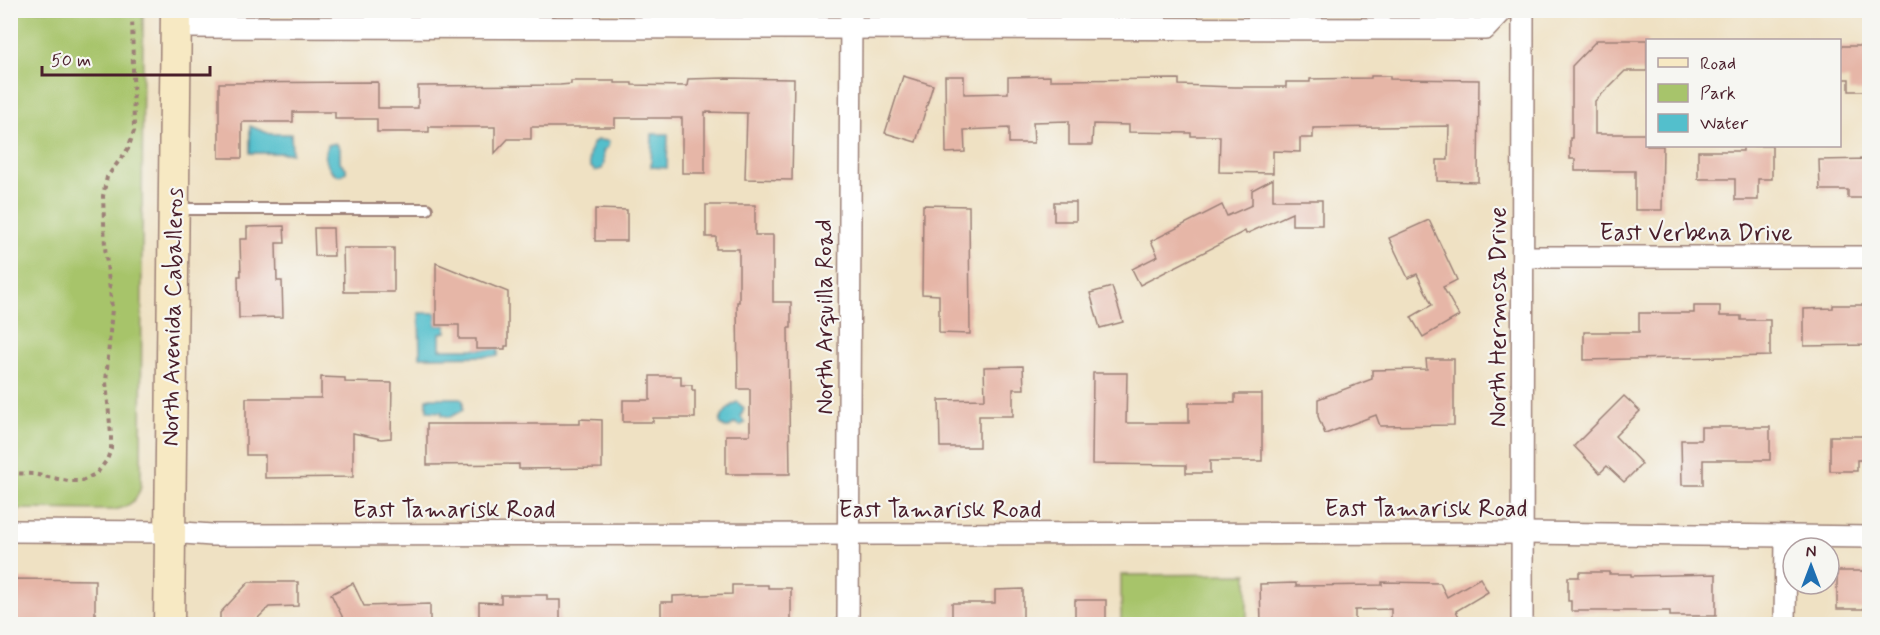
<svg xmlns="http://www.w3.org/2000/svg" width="1880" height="635" font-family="Mynerve,sans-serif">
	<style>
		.green { fill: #a7c46b; stroke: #78724b; stroke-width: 1.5 }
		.water { fill: #53bfcc; stroke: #4e6f7c; stroke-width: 1.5 }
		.building { fill: #e6b6a7 }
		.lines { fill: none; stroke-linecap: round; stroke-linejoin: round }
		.lane-casing { stroke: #9c8077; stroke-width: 14 }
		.street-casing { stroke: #9c8077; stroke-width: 24 }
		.secondary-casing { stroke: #9c8077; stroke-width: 33 }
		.path { stroke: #9c8077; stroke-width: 4; stroke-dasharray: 4.5 4.5; stroke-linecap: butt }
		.lane { stroke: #fff; stroke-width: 10 }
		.street { stroke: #fff; stroke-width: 21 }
		.secondary { stroke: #f7e9c3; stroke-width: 30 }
		.labels { text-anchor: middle; stroke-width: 4.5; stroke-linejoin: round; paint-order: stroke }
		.street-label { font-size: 24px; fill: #4a1f2b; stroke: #f6f6f2 }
	</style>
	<rect width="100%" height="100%" fill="#f6f6f2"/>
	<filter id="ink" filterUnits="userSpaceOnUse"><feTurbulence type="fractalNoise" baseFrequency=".0167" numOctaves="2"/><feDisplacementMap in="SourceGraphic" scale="12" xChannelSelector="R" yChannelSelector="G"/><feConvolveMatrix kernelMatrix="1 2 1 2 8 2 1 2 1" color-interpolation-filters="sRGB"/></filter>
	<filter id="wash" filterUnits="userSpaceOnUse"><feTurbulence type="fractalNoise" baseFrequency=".008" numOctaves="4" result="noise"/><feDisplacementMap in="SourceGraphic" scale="24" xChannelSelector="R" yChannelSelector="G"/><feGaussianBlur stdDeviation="1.35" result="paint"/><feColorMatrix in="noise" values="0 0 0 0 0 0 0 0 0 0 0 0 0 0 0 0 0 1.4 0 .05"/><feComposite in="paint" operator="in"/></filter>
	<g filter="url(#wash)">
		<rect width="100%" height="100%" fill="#efe1c3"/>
		<g class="green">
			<path d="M11 10 143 11 141 485C138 501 130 506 114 510L11 509Z"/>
			<polygon points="1247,574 1247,624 1121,624 1121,575"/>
		</g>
		<g class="water">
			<polygon points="250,126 270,134 291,134 292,153 250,153"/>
			<polygon points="652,134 668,134 667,168 651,167"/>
			<path d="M597 140 609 141 608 147 603 151 604 164 602 169 595 171 590 166C588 157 589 145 597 140Z"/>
			<path d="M336 143 340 148V162L346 168V172L340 176C327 171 322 157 328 145Z"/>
			<polygon points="419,313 436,313 436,325 446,325 446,332 440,333 440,349 498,349 498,356 420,357"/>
			<polygon points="430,398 460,398 463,401 463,410 450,417 442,415 442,412 427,411 427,399"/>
			<path d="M737 402 744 408 741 417 745 423 740 426 735 423 728 428H725L720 423C721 415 730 405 737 402Z"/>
		</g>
		<g id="blocks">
			<g class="building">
				<polygon points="1597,40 1647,40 1647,71 1625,71 1595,101 1595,134 1647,134 1647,146 1663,146 1662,210 1635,210 1635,171 1575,171 1575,159 1570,159 1570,138 1572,138 1572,66"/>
				<polygon points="1839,46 1869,46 1869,91 1849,91 1849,79 1839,79"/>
				<polygon points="903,76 933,85 916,142 885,133"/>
				<polygon points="945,76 964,76 964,94 1008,93 1008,77 1050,76 1050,80 1179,79 1179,85 1234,87 1286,87 1286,82 1310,82 1310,79 1371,78 1371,76 1390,76 1390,79 1479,80 1478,182 1437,181 1437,160 1448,160 1449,126 1313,128 1313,138 1300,138 1300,152 1273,151 1273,173 1219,172 1220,136 1191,136 1191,133 1129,132 1129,125 1093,124 1092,145 1069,145 1069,121 1033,122 1034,143 1009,143 1009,128 964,130 965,152 946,153"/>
				<polygon points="725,78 794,79 792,180 745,179 747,113 705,112 705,173 682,173 682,118 615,118 615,127 531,127 531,139 508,139 495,153 495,127 429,127 429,132 377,132 377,119 335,119 335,112 293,112 293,122 242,122 242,158 219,158 219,83 378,82 378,108 418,108 418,86 560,85 571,84 571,81 615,81 615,83 632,83 632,85 687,86 688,79"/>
				<polygon points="1743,146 1772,146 1772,179 1758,179 1758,200 1735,200 1735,179 1698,179 1698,151 1743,151"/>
				<polygon points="1869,159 1869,198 1848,198 1848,190 1820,190 1819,160"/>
				<polygon points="1273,179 1273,200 1322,200 1322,225 1292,225 1292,213 1246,234 1245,231 1140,285 1132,269 1158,256 1151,241 1222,205 1227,216 1252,205 1252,190"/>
				<rect x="1054" y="202" width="22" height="19"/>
				<polygon points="706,205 755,205 755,235 773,235 773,302 791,302 791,328 788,328 790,474 726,474 726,435 750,435 750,389 738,389 737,302 739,302 739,249 716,249 716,237 706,237"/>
				<polygon points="923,205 969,206 970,334 939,333 939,295 922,294"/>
				<polygon points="595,209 627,210 627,241 595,241"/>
				<polygon points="1429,220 1457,280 1443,287 1459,316 1423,337 1411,317 1432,305 1417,274 1408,278 1389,238"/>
				<polygon points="284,226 285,243 276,243 277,281 282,281 283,317 239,318 238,276 241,276 240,239 247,239 247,227"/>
				<polygon points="314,228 333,228 334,256 315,256"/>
				<polygon points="343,248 394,248 394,292 344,292"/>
				<polygon points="436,263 508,292 508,346 505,346 505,349 476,349 476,339 459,339 459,325 436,325"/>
				<polygon points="1112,287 1123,322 1100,328 1090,293"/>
				<polygon points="1833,305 1869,305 1869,345 1804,346 1804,309 1833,308"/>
				<polygon points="1694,306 1720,306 1720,316 1741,316 1741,320 1770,320 1770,356 1584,360 1584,332 1639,332 1639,313 1694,313"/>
				<polygon points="1426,359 1454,359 1454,425 1380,426 1376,415 1325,434 1318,416 1318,399 1372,379 1372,370 1427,369"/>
				<polygon points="1023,366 1024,389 1013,389 1013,416 979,416 979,447 940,447 939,400 985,399 984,367"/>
				<polygon points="1093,373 1127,373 1126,423 1189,423 1189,403 1235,403 1235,394 1262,394 1262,461 1210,461 1210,473 1186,473 1186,465 1092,464"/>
				<polygon points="650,376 681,376 681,385 692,385 692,390 695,390 695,418 653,418 653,422 623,422 623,400 650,400"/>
				<polygon points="321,377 345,378 345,382 392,383 391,438 381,439 353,433 353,477 265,478 265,455 246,455 246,398 321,398"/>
				<polygon points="1624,396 1640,411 1615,436 1642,464 1624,482 1607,466 1600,473 1574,446"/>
				<polygon points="580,419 602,420 602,468 519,469 519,464 427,465 427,424 580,424"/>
				<polygon points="1701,427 1770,427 1770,460 1703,460 1703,485 1682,485 1681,440 1701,440"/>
				<polygon points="1830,436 1869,436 1869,460 1857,460 1857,471 1830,471"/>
				<polygon points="1837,571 1869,571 1869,597 1864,597 1864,609 1837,609"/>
				<polygon points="1579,572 1609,572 1609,574 1631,574 1631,576 1716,574 1716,616 1670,616 1670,611 1571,611 1571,601 1568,601 1568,577 1579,577"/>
				<polygon points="1480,578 1488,592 1456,611 1463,624 1391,623 1391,609 1355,610 1355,624 1261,624 1260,584 1296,583 1296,586 1382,585 1382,582 1440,583 1447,597"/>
				<polygon points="13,579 95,580 95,624 12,624"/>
				<polygon points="249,582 298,582 298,606 269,607 252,624 220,624 220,613"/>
				<polygon points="353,583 364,606 430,604 430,624 346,624 331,594"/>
				<polygon points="732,585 768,585 768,588 791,588 791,624 661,624 661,602 673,602 673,596 732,594"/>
				<polygon points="1023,589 1023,624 952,624 952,603 995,603 995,590"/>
				<polygon points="501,595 547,595 547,600 560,600 560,624 490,624 490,619 479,619 479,602 501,603"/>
				<rect x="1075" y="600" width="31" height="24"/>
			</g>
		</g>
	</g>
	<g filter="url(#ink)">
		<use href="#blocks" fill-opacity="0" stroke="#9c8077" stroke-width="1.5"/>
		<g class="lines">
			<g class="lane-casing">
				<polyline id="lane" points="177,209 427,209"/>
			</g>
			<g class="street-casing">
				<g id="street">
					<polyline points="176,27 1485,29 1503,10"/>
					<polyline points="1523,257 1870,257"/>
					<polyline points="10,531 169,532 212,535 1522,533 1870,537"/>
					<polyline points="848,624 851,10"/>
					<polyline points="1522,624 1523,10"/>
					<polyline points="1785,624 1786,537"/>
				</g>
			</g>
			<g class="secondary-casing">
				<polyline id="secondary" points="169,624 176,10"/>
			</g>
			<polyline class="path" points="10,473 33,474 68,481 82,481 97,473 107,460 111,449 111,435 106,382 112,308 105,247 103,196 107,177 128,149 134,131 132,10"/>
			<use href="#lane" class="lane"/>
			<use href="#street" class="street"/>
			<use href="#secondary" class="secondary"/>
		</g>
	</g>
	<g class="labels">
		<g class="street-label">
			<text x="1696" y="240">East Verbena Drive</text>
			<text transform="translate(172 317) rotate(-89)" y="8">North Avenida Caballeros</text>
			<text transform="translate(824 317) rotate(-90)" y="8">North Arquilla Road</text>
			<text transform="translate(1497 317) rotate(-90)" y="8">North Hermosa Drive</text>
			<text x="1426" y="516">East Tamarisk Road</text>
			<text x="454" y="517">East Tamarisk Road</text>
			<text x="940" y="517">East Tamarisk Road</text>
		</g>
	</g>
	<rect width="1880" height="635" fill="none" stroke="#f6f6f2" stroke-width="36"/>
	<rect x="1646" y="39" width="195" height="108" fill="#f6f6f2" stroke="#b1a0a2" stroke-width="1.5"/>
	<rect x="1658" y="58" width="30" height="9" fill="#f7e9c3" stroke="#b1a0a2" stroke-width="1.5"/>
	<text x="1700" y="69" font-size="18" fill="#4a1f2b">Road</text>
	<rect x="1658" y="84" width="30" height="18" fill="#a7c46b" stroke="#b1a0a2" stroke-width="1.5"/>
	<text x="1700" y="99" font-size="18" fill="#4a1f2b">Park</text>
	<rect x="1658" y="114" width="30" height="18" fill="#53bfcc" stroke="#b1a0a2" stroke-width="1.5"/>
	<text x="1700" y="129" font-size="18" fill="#4a1f2b">Water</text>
	<g transform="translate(1811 566)"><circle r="28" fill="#f6f6f2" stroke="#b1a0a2" stroke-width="1.5"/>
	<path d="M0-4.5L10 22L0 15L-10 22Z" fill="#1f6fb2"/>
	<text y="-9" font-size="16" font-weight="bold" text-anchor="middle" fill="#4a1f2b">N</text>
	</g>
	<path d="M42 66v9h168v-9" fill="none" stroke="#4a1f2b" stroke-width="3"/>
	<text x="51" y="66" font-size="18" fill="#4a1f2b" stroke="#f6f6f2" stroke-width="4.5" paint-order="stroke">50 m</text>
</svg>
